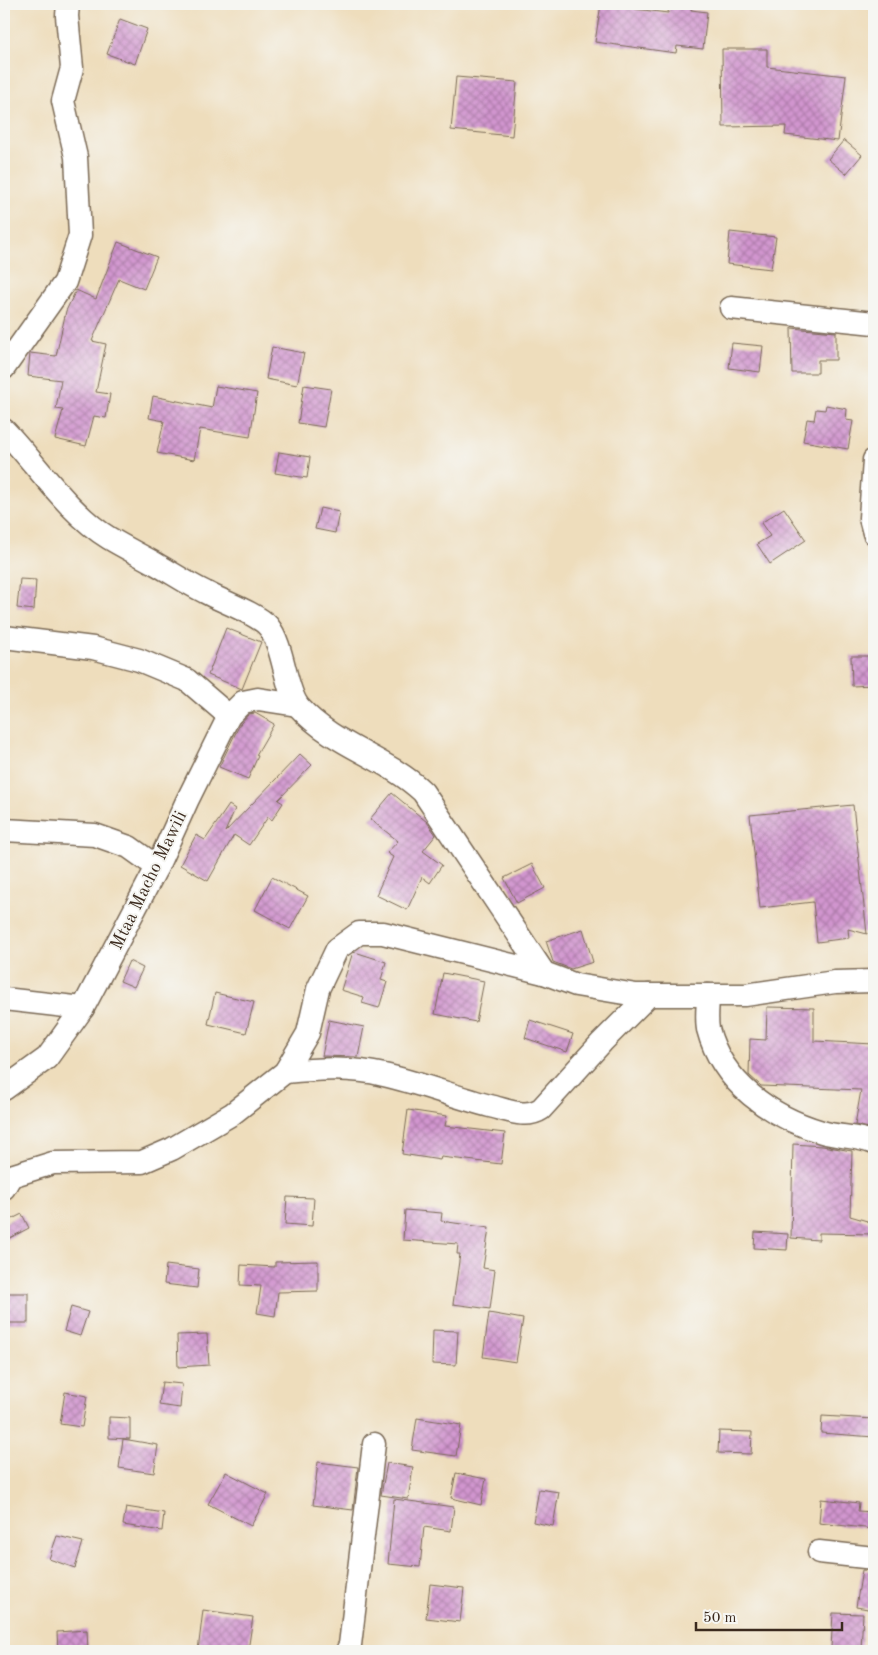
<svg xmlns="http://www.w3.org/2000/svg" width="878" height="1655" font-family="'Old Standard TT',serif">
	<style>
		.building { fill: url(#building-cross-hatch) }
		.lines { fill: none; stroke-linecap: round; stroke-linejoin: round }
		.street-casing { stroke: #7a6955; stroke-width: 25 }
		.street { stroke: #fff; stroke-width: 22 }
		.labels { text-anchor: middle; stroke-width: 4; stroke-linejoin: round; paint-order: stroke }
		.street-label { font-size: 18px; fill: #3b2a1e; stroke: #f6f6f2 }
	</style>
	<defs>
		<pattern id="building-cross-hatch" width="8" height="8" patternUnits="userSpaceOnUse" patternTransform="scale(1.25)"><rect width="8" height="8" fill="#d195cf"/><path d="M0 0l8 8M0 8l8-8" fill="none" stroke="#ab7aa7"/></pattern>
	</defs>
	<rect width="100%" height="100%" fill="#f6f6f2"/>
	<filter id="ink" filterUnits="userSpaceOnUse"><feTurbulence type="fractalNoise" baseFrequency=".02" numOctaves="2"/><feDisplacementMap in="SourceGraphic" scale="10" xChannelSelector="R" yChannelSelector="G"/><feConvolveMatrix kernelMatrix="1 2 1 2 8 2 1 2 1" color-interpolation-filters="sRGB"/></filter>
	<filter id="wash" filterUnits="userSpaceOnUse"><feTurbulence type="fractalNoise" baseFrequency=".0096" numOctaves="4" result="noise"/><feDisplacementMap in="SourceGraphic" scale="20" xChannelSelector="R" yChannelSelector="G"/><feGaussianBlur stdDeviation="1.12" result="paint"/><feColorMatrix in="noise" values="0 0 0 0 0 0 0 0 0 0 0 0 0 0 0 0 0 1.4 0 .05"/><feComposite in="paint" operator="in"/></filter>
	<g filter="url(#wash)">
		<rect width="100%" height="100%" fill="#eeddbc"/>
		<g id="blocks">
			<g class="building">
				<polygon points="601,4 636,4 635,9 668,13 669,4 692,4 691,10 707,12 703,49 677,46 676,53 595,42"/>
				<polygon points="120,19 147,29 135,64 107,54"/>
				<polygon points="722,49 767,49 767,67 846,76 838,141 785,135 786,126 723,127"/>
				<polygon points="456,77 517,82 512,136 451,130"/>
				<polygon points="844,140 862,155 846,174 828,159"/>
				<polygon points="730,232 776,237 771,269 727,264"/>
				<polygon points="118,242 157,257 144,289 119,279 92,341 106,344 96,392 110,394 106,418 94,416 86,446 55,439 63,410 56,409 61,380 28,376 30,353 56,356 66,311 76,290 96,299"/>
				<polygon points="791,328 836,332 836,360 818,360 818,373 792,373"/>
				<polygon points="732,343 763,346 760,372 729,368"/>
				<polygon points="272,347 304,353 297,385 266,379"/>
				<polygon points="304,385 331,389 324,427 298,423"/>
				<polygon points="216,386 257,393 250,437 200,429 194,460 157,453 164,421 149,418 153,396 212,408"/>
				<polygon points="826,405 847,409 846,420 853,421 848,449 803,441 807,419 814,420 816,409 825,410"/>
				<polygon points="279,452 310,457 307,478 275,473"/>
				<polygon points="320,508 339,512 335,533 315,529"/>
				<polygon points="784,508 806,540 770,564 757,544 770,536 761,523"/>
				<polygon points="20,579 36,580 34,610 17,608"/>
				<polygon points="226,628 261,642 242,689 208,675"/>
				<polygon points="851,656 874,656 874,685 852,686"/>
				<polygon points="255,713 274,724 256,755 258,756 248,779 219,767 240,724 249,714"/>
				<polygon points="300,754 312,765 278,800 283,803 272,820 268,817 249,845 234,835 208,881 180,865 196,835 205,840 229,805 235,809 225,832"/>
				<polygon points="392,793 427,822 436,835 423,851 442,865 430,883 422,877 407,910 376,895 393,857 387,853 398,841 370,819"/>
				<polygon points="853,805 867,934 848,929 849,938 817,942 813,902 760,908 750,815"/>
				<polygon points="532,864 545,888 517,903 504,878"/>
				<polygon points="272,877 308,896 290,929 255,910"/>
				<polygon points="583,929 593,962 571,969 553,962 546,941"/>
				<polygon points="355,952 386,962 381,980 387,982 379,1008 362,1003 364,997 341,990 352,955"/>
				<polygon points="129,961 143,968 134,987 120,981"/>
				<polygon points="443,973 484,981 476,1022 435,1014"/>
				<polygon points="215,993 254,1002 246,1033 208,1024"/>
				<polygon points="767,1007 814,1008 814,1041 874,1044 874,1129 855,1125 861,1090 761,1086 749,1075 750,1039 766,1040"/>
				<polygon points="329,1020 364,1027 358,1057 322,1056"/>
				<polygon points="530,1020 573,1034 567,1052 525,1038"/>
				<polygon points="408,1110 447,1116 445,1126 505,1133 501,1164 441,1157 440,1160 402,1154"/>
				<polygon points="793,1144 822,1146 852,1151 850,1216 874,1223 874,1234 819,1233 819,1240 791,1238"/>
				<polygon points="287,1197 314,1198 312,1226 285,1224"/>
				<polygon points="405,1210 442,1213 441,1221 489,1228 483,1268 495,1270 490,1309 453,1304 460,1254 457,1254 458,1244 403,1240"/>
				<polygon points="22,1214 29,1228 4,1241 4,1223"/>
				<polygon points="755,1232 788,1234 787,1250 754,1248"/>
				<polygon points="318,1261 318,1291 278,1292 275,1316 257,1313 261,1286 240,1285 241,1265 275,1267 275,1262"/>
				<polygon points="166,1265 199,1269 197,1288 164,1284"/>
				<rect x="5" y="1293" width="23" height="30"/>
				<polygon points="71,1307 88,1312 80,1336 64,1331"/>
				<polygon points="489,1313 523,1319 516,1362 483,1357"/>
				<polygon points="433,1330 458,1331 456,1365 432,1364"/>
				<polygon points="207,1334 209,1365 178,1367 177,1335"/>
				<polygon points="162,1382 182,1384 180,1408 159,1405"/>
				<polygon points="65,1392 87,1396 82,1427 60,1424"/>
				<polygon points="822,1416 874,1419 874,1437 821,1433"/>
				<polygon points="109,1417 130,1418 130,1439 109,1438"/>
				<polygon points="417,1418 461,1425 456,1456 412,1450"/>
				<polygon points="719,1431 752,1432 751,1454 718,1453"/>
				<polygon points="123,1439 158,1445 154,1473 119,1468"/>
				<polygon points="318,1462 358,1467 353,1510 313,1505"/>
				<polygon points="387,1463 413,1467 408,1499 381,1495"/>
				<polygon points="226,1472 268,1494 251,1526 208,1504"/>
				<polygon points="456,1473 486,1479 481,1505 451,1498"/>
				<polygon points="539,1489 559,1492 553,1526 533,1522"/>
				<polygon points="394,1499 454,1507 451,1531 424,1527 420,1567 388,1564"/>
				<polygon points="821,1499 859,1503 858,1511 874,1512 874,1529 819,1523"/>
				<polygon points="126,1507 164,1513 162,1531 123,1525"/>
				<polygon points="57,1536 83,1542 75,1568 49,1559"/>
				<polygon points="862,1570 874,1571 874,1610 856,1607"/>
				<polygon points="430,1584 464,1588 460,1622 426,1618"/>
				<polygon points="203,1610 253,1617 248,1651 198,1651"/>
				<polygon points="833,1613 863,1614 861,1649 831,1648"/>
				<polygon points="87,1630 88,1651 58,1651 57,1632"/>
			</g>
		</g>
	</g>
	<g filter="url(#ink)">
		<use href="#blocks" fill-opacity="0" stroke="#7a6955" stroke-width="1"/>
		<g class="lines">
			<g class="street-casing">
				<g id="street">
					<polyline points="731,308 874,323"/>
					<polyline points="4,368 65,282 80,235 76,157 63,101 72,68 67,16 68,4"/>
					<path d="M4 430C36 463 69 514 109 538 124 547 140 555 156 564 172 573 188 584 205 592 221 601 256 613 268 626 284 645 285 691 299 707 334 746 386 757 423 792L544 973 576 985 636 995H745L835 982 874 981"/>
					<polyline points="874,460 870,518 874,533"/>
					<polyline points="4,637 93,648 139,660 187,680 229,716"/>
					<polyline points="4,830 95,835 129,847 157,867"/>
					<path d="M708 995C708 1005 706 1018 708 1029 722 1083 771 1117 822 1132 839 1137 857 1136 874 1143"/>
					<polyline points="4,999 83,1008"/>
					<path d="M285 1072C317 1069 352 1067 384 1075 420 1083 455 1097 490 1106 507 1110 526 1119 541 1109L602 1042 649 995"/>
					<polyline points="4,1089 47,1058 83,1008 157,867 187,801 229,716 243,702 258,699 297,705"/>
					<polyline points="4,1188 11,1176 53,1163 142,1162 172,1149 232,1114 285,1072 308,1033 318,989 337,949 359,933 383,933 544,973"/>
					<polyline points="819,1552 874,1558"/>
					<polyline points="347,1651 350,1645 374,1444"/>
				</g>
			</g>
			<use href="#street" class="street"/>
		</g>
	</g>
	<g class="labels">
		<g class="street-label">
			<text transform="translate(148 880) rotate(-64)" y="6">Mtaa Macho Mawili</text>
		</g>
	</g>
	<rect width="878" height="1655" fill="none" stroke="#f6f6f2" stroke-width="20"/>
	<path d="M696 1622v8h146v-8" fill="none" stroke="#3b2a1e" stroke-width="2.5"/>
	<text x="703" y="1622" font-size="15" fill="#3b2a1e" stroke="#f6f6f2" stroke-width="4" paint-order="stroke">50 m</text>
</svg>
